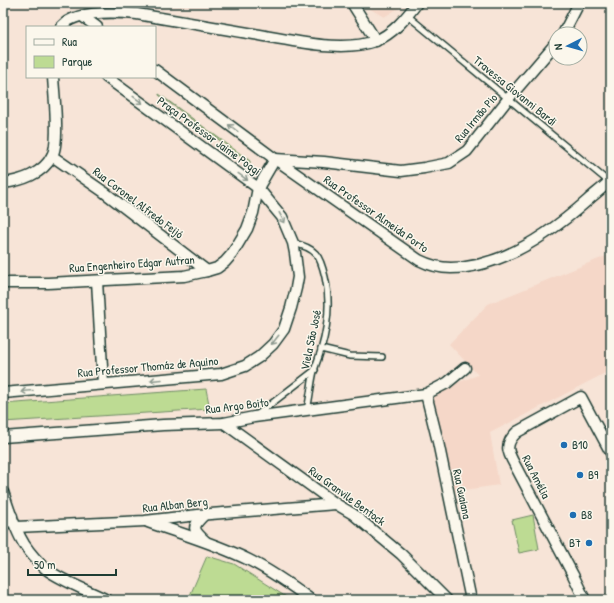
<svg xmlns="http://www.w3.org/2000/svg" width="614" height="603" font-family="'Patrick Hand',sans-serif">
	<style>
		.built { fill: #f5d7c8 }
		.green { fill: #bddb93; stroke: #6e8c64 }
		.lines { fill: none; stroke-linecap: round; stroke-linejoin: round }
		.service-casing { stroke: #1f3d34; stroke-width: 8 }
		.minor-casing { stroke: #1f3d34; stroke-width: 13 }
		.service { stroke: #fbf7ec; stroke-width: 5 }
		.minor { stroke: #fbf7ec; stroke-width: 10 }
		.oneway { stroke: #8d9a90 }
		.poi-dot { fill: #1f6fb2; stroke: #fbf7ec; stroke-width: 1.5 }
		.labels { text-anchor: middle; stroke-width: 3; stroke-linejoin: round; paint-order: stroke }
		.street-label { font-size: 12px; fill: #1f3d34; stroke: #fbf7ec }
		.poi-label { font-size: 12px; fill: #1f3d34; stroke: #fbf7ec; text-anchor: start }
	</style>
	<rect width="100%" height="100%" fill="#f7e4d7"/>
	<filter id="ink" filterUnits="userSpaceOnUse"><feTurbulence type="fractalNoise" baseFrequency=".025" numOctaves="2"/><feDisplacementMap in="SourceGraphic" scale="8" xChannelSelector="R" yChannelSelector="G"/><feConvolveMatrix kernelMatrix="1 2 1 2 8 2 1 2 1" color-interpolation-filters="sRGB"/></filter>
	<g filter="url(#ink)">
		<g class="built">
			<polygon points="364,3 407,3 384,17 365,6"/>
			<polygon points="611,254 611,370 490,433 499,485 450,492 427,394 478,375 449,344 488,304"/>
		</g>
		<g class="green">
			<polygon points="159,94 250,161 250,163 159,95"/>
			<polygon points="206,389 210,409 3,422 3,404"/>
			<polygon points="533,515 539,549 519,553 512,520"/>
			<polygon points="207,556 234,564 291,600 188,600"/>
		</g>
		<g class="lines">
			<g class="service-casing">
				<g id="service">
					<polyline points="408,16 609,182"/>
					<path d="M293 243C316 248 320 255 325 277 331 302 328 326 321 350 319 357 316 364 314 371 311 384 310 397 307 410"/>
					<polyline points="321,349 350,356 382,357"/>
					<polyline points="258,414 315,370"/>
				</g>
			</g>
			<g class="minor-casing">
				<g id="minor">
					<polyline points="352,3 376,41"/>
					<polyline points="82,16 97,27"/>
					<path d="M61 27C75 10 116 12 137 14 176 21 215 27 254 34 288 40 342 53 375 41 393 34 406 18 417 3"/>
					<polyline points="563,34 579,3"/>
					<path d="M155 70 275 159 419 260C429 265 439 268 451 268 501 268 552 232 588 200 596 193 604 187 611 180"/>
					<polyline points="52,156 104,192 207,271"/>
					<polyline points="275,159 324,162 401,171 424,168 449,163 467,151 508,99 556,43"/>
					<path d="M3 183C21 181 43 174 52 156 60 142 54 95 53 77"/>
					<polyline points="97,281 103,384"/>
					<polyline points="3,283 48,283 184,276 207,271 217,268 225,262 232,254 247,229 253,213 258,188 275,159"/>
					<polyline points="3,393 221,374 245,366 259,357 273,344 284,329 291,308 296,288 298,277 295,253 293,243 282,217 258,188 106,77"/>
					<polyline points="426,394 438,442 471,600"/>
					<polyline points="224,423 336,504 353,514 401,554 447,600"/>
					<polyline points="3,437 163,425 224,423 254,417 426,394 447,383 465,368"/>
					<path d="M3 492C9 509 14 528 24 544 30 553 38 562 46 569 62 581 89 591 107 600"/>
					<path d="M204 515C192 527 192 529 205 541"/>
					<path d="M148 522C182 534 217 544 249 560 271 571 291 585 311 600"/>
					<polyline points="3,526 12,516"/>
					<polyline points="16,527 145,521 198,515 336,504"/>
					<path d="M585 600 573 575 517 469C509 454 502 446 517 432L581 397 611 453"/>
				</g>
			</g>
			<use href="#service" class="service"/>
			<use href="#minor" class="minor"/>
		</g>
		<defs><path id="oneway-shaft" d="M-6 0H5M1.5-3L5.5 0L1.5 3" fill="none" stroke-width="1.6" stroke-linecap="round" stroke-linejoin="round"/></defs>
		<g class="oneway">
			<use href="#oneway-shaft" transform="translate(138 100) rotate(36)"/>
			<use href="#oneway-shaft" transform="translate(233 128) rotate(-143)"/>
			<use href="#oneway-shaft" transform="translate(243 177) rotate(36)"/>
			<use href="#oneway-shaft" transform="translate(282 218) rotate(62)"/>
			<use href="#oneway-shaft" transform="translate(275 340) rotate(129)"/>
			<use href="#oneway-shaft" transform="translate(156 380) rotate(175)"/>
			<use href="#oneway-shaft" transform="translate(27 391) rotate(175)"/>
		</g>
	</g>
	<g class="poi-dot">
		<circle cx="564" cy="445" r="4"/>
		<circle cx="580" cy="475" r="4"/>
		<circle cx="573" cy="515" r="4"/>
		<circle cx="589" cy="543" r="4"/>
	</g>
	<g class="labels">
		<g class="street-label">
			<text transform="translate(515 91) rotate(39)" y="4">Travessa Giovanni Bardi</text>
			<text transform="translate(476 118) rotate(-50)" y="4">Rua Irmão Pio</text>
			<text transform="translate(209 136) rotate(36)" y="4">Praça Professor Jaime Poggi</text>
			<text transform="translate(138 203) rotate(37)" y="4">Rua Coronel Alfredo Feijó</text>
			<text transform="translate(376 214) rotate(35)" y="4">Rua Professor Almeida Porto</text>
			<text transform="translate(132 264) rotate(-4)" y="4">Rua Engenheiro Edgar Autran</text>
			<text transform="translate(311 340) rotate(-78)" y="4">Viela São José</text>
			<text transform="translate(148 367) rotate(-5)" y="4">Rua Professor Thomáz de Aquino</text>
			<text transform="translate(237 406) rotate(-7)" y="4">Rua Argo Boito</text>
			<text transform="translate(536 477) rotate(63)" y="4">Rua Amélia</text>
			<text transform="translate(462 494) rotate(78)" y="4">Rua Guaiana</text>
			<text transform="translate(347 496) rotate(36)" y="4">Rua Granvile Bentock</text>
			<text transform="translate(175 505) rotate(-6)" y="4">Rua Alban Berg</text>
		</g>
		<g class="poi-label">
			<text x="572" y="449">B10</text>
			<text x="588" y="479">B9</text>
			<text x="581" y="519">B8</text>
			<text x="581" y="547" text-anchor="end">B7</text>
		</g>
	</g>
	<rect width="614" height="603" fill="none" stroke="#fbf7ec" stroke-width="16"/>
	<rect x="8" y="8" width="598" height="587" fill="none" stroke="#1f3d34" stroke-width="1.5" filter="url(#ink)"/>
	<rect x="26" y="26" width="130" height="52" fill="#fbf7ec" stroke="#a3ada2"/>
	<rect x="34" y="39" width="20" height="6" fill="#fbf7ec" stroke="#a3ada2"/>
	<text x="62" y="46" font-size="12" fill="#1f3d34">Rua</text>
	<rect x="34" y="56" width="20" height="12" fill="#bddb93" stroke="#a3ada2"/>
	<text x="62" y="66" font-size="12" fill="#1f3d34">Parque</text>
	<g transform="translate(568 46) rotate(264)"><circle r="19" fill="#fbf7ec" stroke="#a3ada2"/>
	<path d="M0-3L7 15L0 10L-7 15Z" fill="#1f6fb2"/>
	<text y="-6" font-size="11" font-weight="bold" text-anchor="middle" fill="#1f3d34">N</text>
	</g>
	<path d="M28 569v6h88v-6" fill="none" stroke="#1f3d34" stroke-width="2"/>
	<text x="34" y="569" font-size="12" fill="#1f3d34" stroke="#fbf7ec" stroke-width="3" paint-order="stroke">50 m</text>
</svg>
